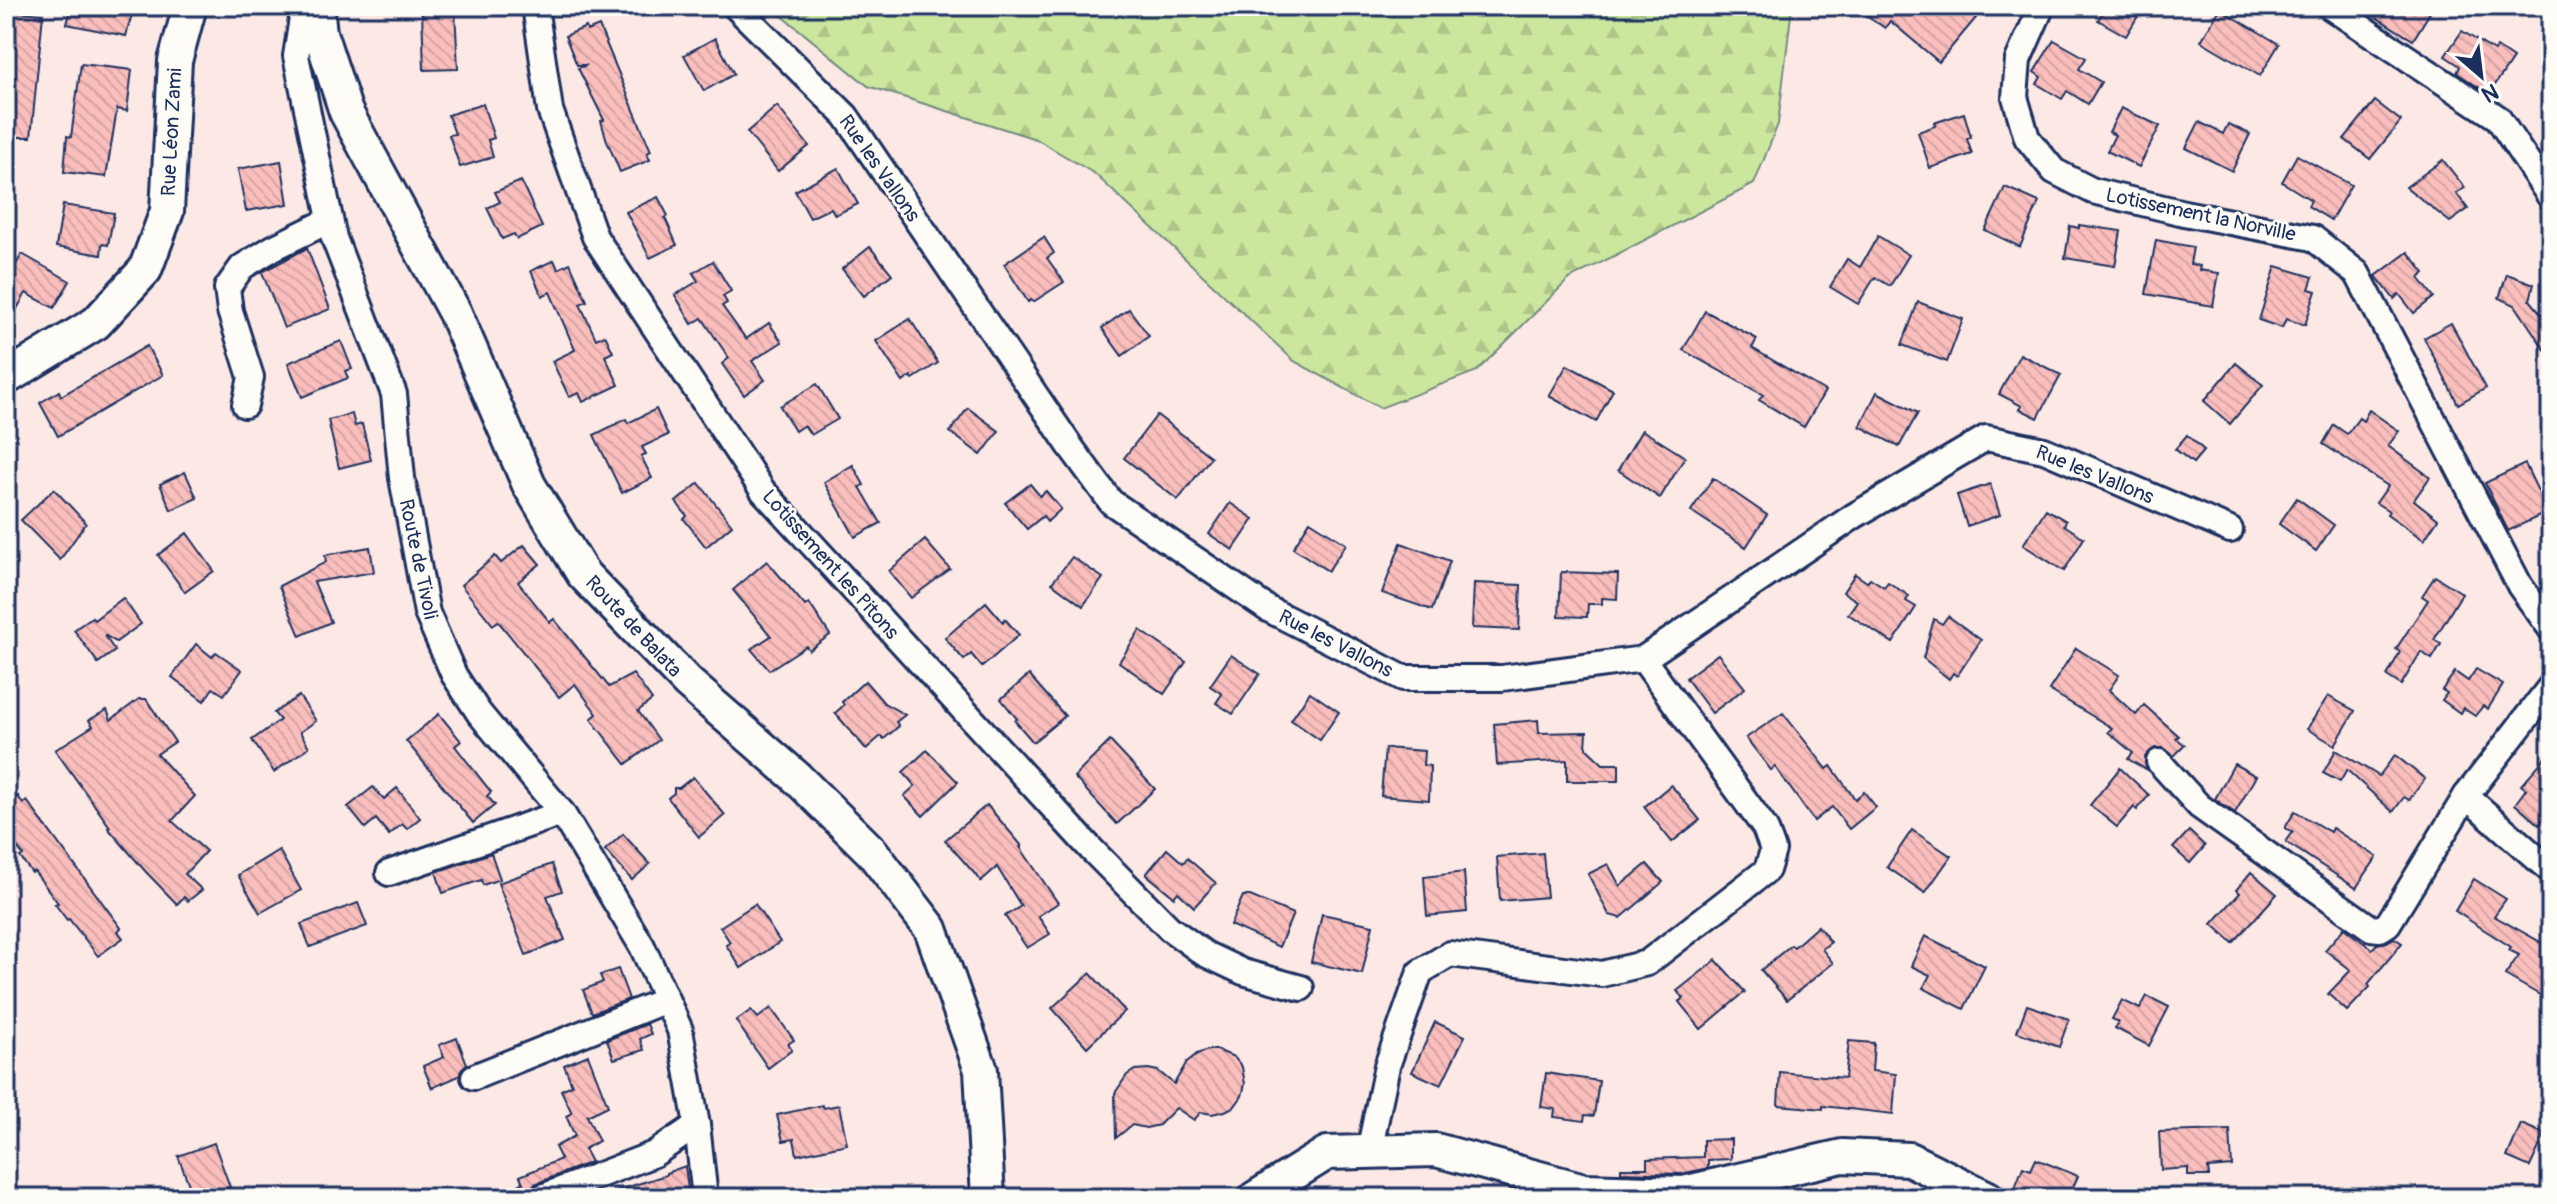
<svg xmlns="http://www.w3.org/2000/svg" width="2557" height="1204" font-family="Pangolin,sans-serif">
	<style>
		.forest { fill: url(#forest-firs); stroke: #738b7e; stroke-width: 2 }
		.building { fill: url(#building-back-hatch); stroke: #1b2f5e; stroke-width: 2 }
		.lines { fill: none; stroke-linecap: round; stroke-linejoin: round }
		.street-casing { stroke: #1b2f5e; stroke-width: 30 }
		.secondary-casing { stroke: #1b2f5e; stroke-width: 38 }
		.street { stroke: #fdfcf7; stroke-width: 24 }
		.secondary { stroke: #fdfcf7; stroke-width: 32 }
		.labels { text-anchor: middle; stroke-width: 6; stroke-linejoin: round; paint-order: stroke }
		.street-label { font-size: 20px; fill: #1b2f5e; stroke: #fdfcf7 }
	</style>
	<defs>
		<pattern id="forest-firs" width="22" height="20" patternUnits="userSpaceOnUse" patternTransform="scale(2)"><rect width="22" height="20" fill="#cbe79e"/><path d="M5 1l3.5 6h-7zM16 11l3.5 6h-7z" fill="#aec68a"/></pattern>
		<pattern id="building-back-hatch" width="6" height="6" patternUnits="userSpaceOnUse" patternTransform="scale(2)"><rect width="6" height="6" fill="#fabebc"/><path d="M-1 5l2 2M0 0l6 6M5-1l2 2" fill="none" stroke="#d6a4a4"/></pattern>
	</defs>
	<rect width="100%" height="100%" fill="#fce9e5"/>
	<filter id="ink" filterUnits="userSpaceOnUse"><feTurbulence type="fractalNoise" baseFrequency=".0125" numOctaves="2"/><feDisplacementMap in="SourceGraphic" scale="16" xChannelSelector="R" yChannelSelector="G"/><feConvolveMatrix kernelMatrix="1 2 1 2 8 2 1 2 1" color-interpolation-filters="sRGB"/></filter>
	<g filter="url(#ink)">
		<polygon class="forest" points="776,6 1792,6 1778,124 1754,184 1569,279 1477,371 1380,408 1294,361 1095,174 1036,139 868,86 780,14"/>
		<g class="building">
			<polygon points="72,6 134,6 126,36 67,24"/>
			<polygon points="1854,6 1986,6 1939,62 1890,21 1885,28"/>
			<polygon points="2107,6 2144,6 2126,36 2098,20"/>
			<polygon points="2358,6 2434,6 2413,40"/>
			<polygon points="455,9 458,69 424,70 422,10"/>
			<polygon points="2220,9 2279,44 2260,76 2201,41"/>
			<polygon points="6,11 43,14 31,137 11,137 12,129 6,129"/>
			<polygon points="599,26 651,151 647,153 650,160 620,172 607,141 601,121 604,120 578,68 587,65 577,65 565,36 586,27 587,31"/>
			<polygon points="2462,31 2494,51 2497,47 2513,58 2489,94 2457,73 2460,66 2445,56"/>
			<polygon points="715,38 734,74 704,91 684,55"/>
			<polygon points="2054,40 2086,58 2079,69 2101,82 2088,104 2067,91 2062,99 2037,84 2041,77 2034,72"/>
			<polygon points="81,64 132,70 127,111 117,109 106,177 64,172 67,136 71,137"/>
			<polygon points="2375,101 2401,121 2370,159 2344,139"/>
			<polygon points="483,104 494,138 488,140 493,157 460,167 449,135 455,134 448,115"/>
			<polygon points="777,106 809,146 778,171 747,132"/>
			<polygon points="2121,108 2160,126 2139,167 2107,151 2115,135 2109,132"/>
			<polygon points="1964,113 1971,137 1967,139 1972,154 1930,168 1918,132 1935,126 1934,123"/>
			<polygon points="2199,122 2223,134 2228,124 2250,134 2232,171 2186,148"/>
			<polygon points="2297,155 2351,185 2331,220 2308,206 2311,200 2282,182"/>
			<polygon points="2443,160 2465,188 2456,193 2468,209 2450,222 2406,187"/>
			<polygon points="281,161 288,204 246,211 238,169"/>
			<polygon points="838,168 858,204 835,215 831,208 810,218 795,191"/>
			<polygon points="521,181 542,227 517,239 514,234 502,239 487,208 500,202 495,192"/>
			<polygon points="2005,187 2039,202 2020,247 1985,230"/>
			<polygon points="658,197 668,216 665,218 677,245 650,258 626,212"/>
			<polygon points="63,205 114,213 108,245 102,244 101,255 56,247"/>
			<polygon points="2079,225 2121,231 2115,266 2065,258 2070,226 2079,228"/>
			<polygon points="1878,236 1909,255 1890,286 1875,277 1858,304 1830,287 1847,259 1860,267"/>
			<polygon points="1044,237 1054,253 1047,258 1064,282 1033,302 1031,300 1028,302 1004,264"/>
			<polygon points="2156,240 2193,247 2190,264 2200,266 2199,270 2219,273 2213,306 2146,294"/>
			<polygon points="870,247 892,274 864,296 842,269"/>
			<polygon points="307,248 330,309 284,328 262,272"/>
			<polygon points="2408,252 2425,273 2419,278 2434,297 2414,313 2399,294 2394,299 2376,276"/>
			<polygon points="22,254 70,281 54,308 26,293 6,328 6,282"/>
			<polygon points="554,260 558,269 570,263 587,301 580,304 596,339 605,335 613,352 605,356 619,385 583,402 579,393 569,397 552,361 575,350 550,292 542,296 531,271"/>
			<polygon points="713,261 731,291 723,296 727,303 722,306 746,339 769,323 782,342 752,361 765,380 744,395 722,364 729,358 702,318 692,324 675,295 698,281 693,273"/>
			<polygon points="2276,266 2313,277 2309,289 2316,291 2305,325 2286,319 2282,328 2259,320"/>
			<polygon points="2507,274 2534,284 2530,300 2544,317 2551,318 2551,359 2515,305 2499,298"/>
			<polygon points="1918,302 1963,319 1947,362 1902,345"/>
			<polygon points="1129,309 1149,336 1122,356 1102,328"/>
			<polygon points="1705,311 1757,339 1752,348 1825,391 1804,427 1759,400 1763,395 1683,350"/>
			<polygon points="910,319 938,363 913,379 911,376 903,382 876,341"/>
			<polygon points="2451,323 2486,388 2458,404 2424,338"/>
			<polygon points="341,341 352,369 345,371 348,378 302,397 288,363"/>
			<polygon points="147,346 163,375 58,436 40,403 59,391 61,396"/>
			<polygon points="2020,354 2061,375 2038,418 2020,409 2022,406 1999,394"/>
			<polygon points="2236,363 2263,385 2230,424 2204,401"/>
			<polygon points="1567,365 1613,390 1596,422 1549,396"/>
			<polygon points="817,384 838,419 811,435 804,425 795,431 780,406"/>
			<polygon points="1877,392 1918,413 1899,447 1860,426"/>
			<polygon points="968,408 999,431 981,455 950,432"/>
			<polygon points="656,409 668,435 642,447 646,454 641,456 652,478 622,493 594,435 626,419 628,423"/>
			<polygon points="2369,410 2399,431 2388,446 2430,477 2414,500 2438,519 2424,540 2387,514 2389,511 2376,503 2388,486 2323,444 2334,425 2347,434 2359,418 2363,421"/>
			<polygon points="352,414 355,426 362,424 371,460 339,468 328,420"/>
			<polygon points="1157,415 1211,457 1178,500 1124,458"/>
			<polygon points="1642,430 1685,457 1660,498 1618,470"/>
			<polygon points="2187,435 2204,450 2193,463 2175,449"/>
			<polygon points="2525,464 2548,512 2508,531 2485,483"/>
			<polygon points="853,465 864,485 860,487 881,523 855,537 824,482"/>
			<polygon points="185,472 197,498 171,510 160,484"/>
			<polygon points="1713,478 1767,515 1746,547 1691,511"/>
			<polygon points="699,483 732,525 706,547 684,519 687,516 676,502"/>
			<polygon points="1030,484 1040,496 1046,491 1061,509 1047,522 1043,516 1027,529 1005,503"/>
			<polygon points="1990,484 2000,515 1967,526 1957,495"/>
			<polygon points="54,489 86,523 60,560 21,520"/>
			<polygon points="2297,498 2334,525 2316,551 2279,524"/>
			<polygon points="1230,503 1254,519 1233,550 1209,534"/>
			<polygon points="2046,509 2066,521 2064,525 2084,538 2064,571 2023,545"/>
			<polygon points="1310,521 1346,544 1328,571 1293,548"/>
			<polygon points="187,533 214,571 185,592 158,555"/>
			<polygon points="925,540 950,569 911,598 889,571"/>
			<polygon points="1401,543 1450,561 1432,610 1382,593"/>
			<polygon points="524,545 540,564 518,582 550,622 554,619 609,687 633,674 652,700 638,711 659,740 626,764 591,719 597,714 575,684 559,697 498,621 493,625 461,585 495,556 501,563"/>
			<polygon points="370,547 374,572 314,582 331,622 300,636 279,586 326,562 325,555"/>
			<polygon points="1072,557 1103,578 1083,606 1052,583"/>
			<polygon points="767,561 805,606 809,603 830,635 809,650 806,646 769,670 751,649 771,636 733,590"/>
			<polygon points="1561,572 1618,574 1617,599 1602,598 1602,604 1588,604 1587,617 1559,616"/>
			<polygon points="1855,574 1867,582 1870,578 1884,587 1888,582 1909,596 1906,601 1916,607 1893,643 1848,614 1857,601 1843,592"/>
			<polygon points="2435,576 2462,593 2434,640 2441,644 2432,659 2421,652 2401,685 2387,676 2400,652 2396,649 2428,600 2422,596"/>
			<polygon points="1474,583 1521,585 1519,630 1472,628"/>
			<polygon points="123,598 141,624 116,642 104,635 115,651 98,663 74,630 92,617 94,620"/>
			<polygon points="986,602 1003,622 1005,619 1019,635 982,667 971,654 964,660 945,638"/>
			<polygon points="1948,616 1981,640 1957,676 1953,673 1949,679 1923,658 1934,619 1942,624"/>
			<polygon points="1140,630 1186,662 1164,694 1119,662"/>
			<polygon points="196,644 212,657 216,652 242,670 224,695 213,688 204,701 172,677"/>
			<polygon points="2076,648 2119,675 2109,690 2136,715 2144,705 2179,736 2176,738 2185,745 2174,756 2164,748 2155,748 2145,757 2147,770 2128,759 2133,753 2108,732 2112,728 2049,690"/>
			<polygon points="1718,654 1745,688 1712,713 1686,678"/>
			<polygon points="1231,655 1260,674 1233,714 1216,703 1222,694 1210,686"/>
			<polygon points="2476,669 2503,685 2488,709 2483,706 2475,716 2463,708 2460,713 2442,700 2447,693 2442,690 2455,672 2468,681"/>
			<polygon points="1029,675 1065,716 1033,742 1015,721 1017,719 1001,699"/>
			<polygon points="865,681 884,703 905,715 896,722 899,726 884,739 881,736 866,749 835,713 844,705 842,702"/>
			<polygon points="1310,692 1339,712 1320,740 1291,720"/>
			<polygon points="299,696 316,721 300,732 309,747 274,772 252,740 280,720 274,713"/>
			<polygon points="2328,696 2355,711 2335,745 2307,729"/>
			<polygon points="139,699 146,699 175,742 157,754 195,796 172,821 206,851 185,874 202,890 188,901 184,897 177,904 146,872 108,828 110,827 55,750 93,726 89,720 107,710 111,720"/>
			<polygon points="1783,713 1827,769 1831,766 1855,799 1864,792 1876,807 1849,829 1832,807 1814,821 1775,767 1771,770 1746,738"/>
			<polygon points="439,714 461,741 455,746 491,792 487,796 495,805 473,823 406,741"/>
			<polygon points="1538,720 1539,733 1587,732 1586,748 1603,764 1619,764 1619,781 1567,781 1567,760 1497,765 1494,724"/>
			<polygon points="1110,741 1155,789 1117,824 1074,777"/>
			<polygon points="1385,748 1424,751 1423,765 1430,766 1429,800 1381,796"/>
			<polygon points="927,750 958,782 923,816 904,796 915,786 903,772"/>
			<polygon points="2336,750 2379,776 2395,755 2425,779 2409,800 2404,797 2393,812 2347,770 2340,782 2323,773"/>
			<polygon points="2551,751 2551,811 2539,825 2515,804 2526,789 2521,785"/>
			<polygon points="2234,764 2256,776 2235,813 2215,799"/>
			<polygon points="2120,768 2149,795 2137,810 2134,807 2117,827 2090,805"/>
			<polygon points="693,777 725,815 699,837 668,798 674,793 674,788 679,788"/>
			<polygon points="1671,785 1700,820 1672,842 1644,807"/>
			<polygon points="373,787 384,799 397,788 420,818 407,829 402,824 389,835 376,819 365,828 348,807"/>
			<polygon points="18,796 23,804 27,801 121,928 118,931 123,938 98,956 69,919 67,920 55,904 58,903 34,871 32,873 20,857 23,855 6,832 6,805"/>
			<polygon points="987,805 1022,846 1020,847 1058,903 1038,916 1050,934 1027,948 1005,916 1021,906 997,867 981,881 945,840"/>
			<polygon points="2295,811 2330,832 2332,828 2377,857 2356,888 2286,842 2293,832 2285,828"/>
			<polygon points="1912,830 1951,856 1925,893 1887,867"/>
			<polygon points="2189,831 2205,846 2190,863 2173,848"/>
			<polygon points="623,834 650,864 632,880 605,850"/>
			<polygon points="1167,849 1183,863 1187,858 1216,883 1194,907 1178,892 1174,897 1146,874"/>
			<polygon points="279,850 301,890 260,913 238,875"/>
			<polygon points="491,853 500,879 483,885 481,880 443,893 436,872"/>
			<polygon points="1543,853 1547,897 1500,901 1497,857"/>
			<polygon points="552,864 562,891 547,896 565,940 526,955 498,883"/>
			<polygon points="1608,864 1620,886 1647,864 1663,882 1621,918 1609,915 1588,874"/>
			<polygon points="1464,872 1467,912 1427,916 1424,877"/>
			<polygon points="2251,872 2277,894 2233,943 2212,924 2240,893 2236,890"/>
			<polygon points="2474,879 2506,899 2494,916 2551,948 2551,988 2545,998 2505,975 2519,955 2509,950 2511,947 2455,911"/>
			<polygon points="1243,896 1250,896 1293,914 1279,947 1230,925"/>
			<polygon points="358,903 367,926 310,947 301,924"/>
			<polygon points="755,904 780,942 741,968 726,945 730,942 720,927"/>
			<polygon points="1322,914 1373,925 1362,974 1311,962"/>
			<polygon points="1818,926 1831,942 1822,949 1833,963 1787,1000 1761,970 1791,945 1794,947"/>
			<polygon points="2344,928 2372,949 2377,944 2387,942 2394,938 2402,943 2368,984 2370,987 2347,1011 2328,994 2351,970 2325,950"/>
			<polygon points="1925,936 1985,966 1964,1009 1923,988 1930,975 1911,966"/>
			<polygon points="1716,960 1745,992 1701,1029 1679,1002 1684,998 1677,991"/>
			<polygon points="618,969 629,999 592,1013 583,990 603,982 600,975"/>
			<polygon points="1090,973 1125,1011 1087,1047 1052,1008"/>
			<polygon points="2147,996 2169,1007 2149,1046 2115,1028 2118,1022 2112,1019 2122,1000 2140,1009"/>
			<polygon points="2027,1005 2069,1019 2059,1047 2017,1032"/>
			<polygon points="771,1008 794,1040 788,1044 792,1050 768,1068 736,1021 751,1010 758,1018"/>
			<polygon points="1435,1022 1465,1036 1441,1085 1412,1072"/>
			<polygon points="647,1024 651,1034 640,1039 644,1050 614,1059 607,1040"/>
			<polygon points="457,1038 467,1064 462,1068 459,1076 432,1088 423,1066 444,1057 439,1045"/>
			<polygon points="1849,1041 1874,1043 1872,1071 1896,1074 1893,1114 1823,1106 1823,1109 1778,1105 1780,1072 1845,1078"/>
			<polygon points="1208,1050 1217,1050 1234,1057 1242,1067 1245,1084 1242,1096 1235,1106 1225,1111 1212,1114 1201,1112 1194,1120 1176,1108 1159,1125 1146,1128 1132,1125 1116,1138 1115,1093 1127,1075 1135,1070 1148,1069 1158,1071 1174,1084 1187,1062 1197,1054"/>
			<polygon points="588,1055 608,1106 587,1116 599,1141 584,1149 591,1162 535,1184 528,1189 525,1198 490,1198 523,1183 520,1176 561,1159 555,1147 575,1136 566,1116 572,1113 561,1090 572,1085 564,1065"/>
			<polygon points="1546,1073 1599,1081 1594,1116 1585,1115 1584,1121 1554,1117 1555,1109 1541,1107"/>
			<polygon points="822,1105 824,1108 839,1105 847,1144 797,1155 794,1139 783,1141 777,1115"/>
			<polygon points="2521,1124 2545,1134 2530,1167 2507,1157"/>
			<polygon points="2230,1130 2232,1166 2208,1168 2209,1176 2188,1176 2188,1168 2161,1170 2159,1132"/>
			<polygon points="1731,1139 1731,1159 1708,1160 1708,1168 1681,1174 1621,1172 1621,1168 1647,1168 1647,1159 1703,1157 1703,1140"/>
			<polygon points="214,1143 230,1187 194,1198 178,1156"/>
			<polygon points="2036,1159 2078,1176 2068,1198 2011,1198 2023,1167 2031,1170"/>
			<polygon points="685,1166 688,1189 666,1194 668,1198 606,1198 606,1194 666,1175 666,1173"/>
		</g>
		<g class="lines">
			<g class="street-casing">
				<g id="street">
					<polyline points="304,6 296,56 334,238 394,394 402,478 427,613 454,675 479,713 562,813 642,946 680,1030 697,1125 705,1198"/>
					<polyline points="535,6 550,110 595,237 763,491 1091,849 1169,928 1205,954 1243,972 1301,988"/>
					<polyline points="735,6 846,116 1070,446 1111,502 1268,609 1403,678 1502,678 1643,659 1854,516 1986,438 2044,450 2230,530"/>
					<polyline points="2042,6 2018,60 2015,97 2027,138 2054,171 2093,191 2184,213 2313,238 2357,273 2520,586 2551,629"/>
					<polyline points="2329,6 2498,118 2551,198"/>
					<polyline points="245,405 251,377 230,311 227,288 242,267 273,248 330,220"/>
					<polyline points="2551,686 2466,796 2551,871"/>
					<polyline points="2159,762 2199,806 2371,928 2380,929 2388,924 2466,796"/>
					<polyline points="389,873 562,813"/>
					<polyline points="474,1077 666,1000"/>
					<polyline points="1369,1152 1387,1066 1420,972 1450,954 1602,974 1647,963 1767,870 1773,850 1765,828 1643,659"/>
					<polyline points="540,1198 654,1154 697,1125"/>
				</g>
			</g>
			<g class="secondary-casing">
				<g id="secondary">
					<polyline points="317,6 320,33 346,112 455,313 529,485 583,574 688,683 795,776 872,852 931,929 981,1070 988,1198"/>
					<polyline points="6,378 96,323 145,270 167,211 175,61 190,6"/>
					<polyline points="1255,1198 1327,1153 1436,1150 1584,1190 1683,1193 1842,1156 1909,1159 1988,1198"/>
				</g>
			</g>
			<use href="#street" class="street"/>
			<use href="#secondary" class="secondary"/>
		</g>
	</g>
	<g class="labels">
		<g class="street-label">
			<text transform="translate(171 132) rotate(-87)" y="7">Rue Léon Zami</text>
			<text transform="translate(880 168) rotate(55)" y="7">Rue les Vallons</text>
			<text transform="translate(2201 214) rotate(12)" y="7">Lotissement la Norville</text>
			<text transform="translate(2095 474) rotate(22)" y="7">Rue les Vallons</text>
			<text transform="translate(419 559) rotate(78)" y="7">Route de Tivoli</text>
			<text transform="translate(831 564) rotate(48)" y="7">Lotissement les Pitons</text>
			<text transform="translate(634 626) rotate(47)" y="7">Route de Balata</text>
			<text transform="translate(1336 643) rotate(27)" y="7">Rue les Vallons</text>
		</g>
	</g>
	<rect width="2557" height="1204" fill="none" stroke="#fdfcf7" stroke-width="32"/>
	<rect x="16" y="16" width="2525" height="1172" fill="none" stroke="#1b2f5e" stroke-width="3" filter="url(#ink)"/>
	<g transform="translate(2481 76) rotate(152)" stroke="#fdfcf7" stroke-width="6" paint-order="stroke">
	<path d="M0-6L14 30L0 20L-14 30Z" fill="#1b2f5e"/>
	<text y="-12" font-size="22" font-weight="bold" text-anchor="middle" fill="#1b2f5e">N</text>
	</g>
</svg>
